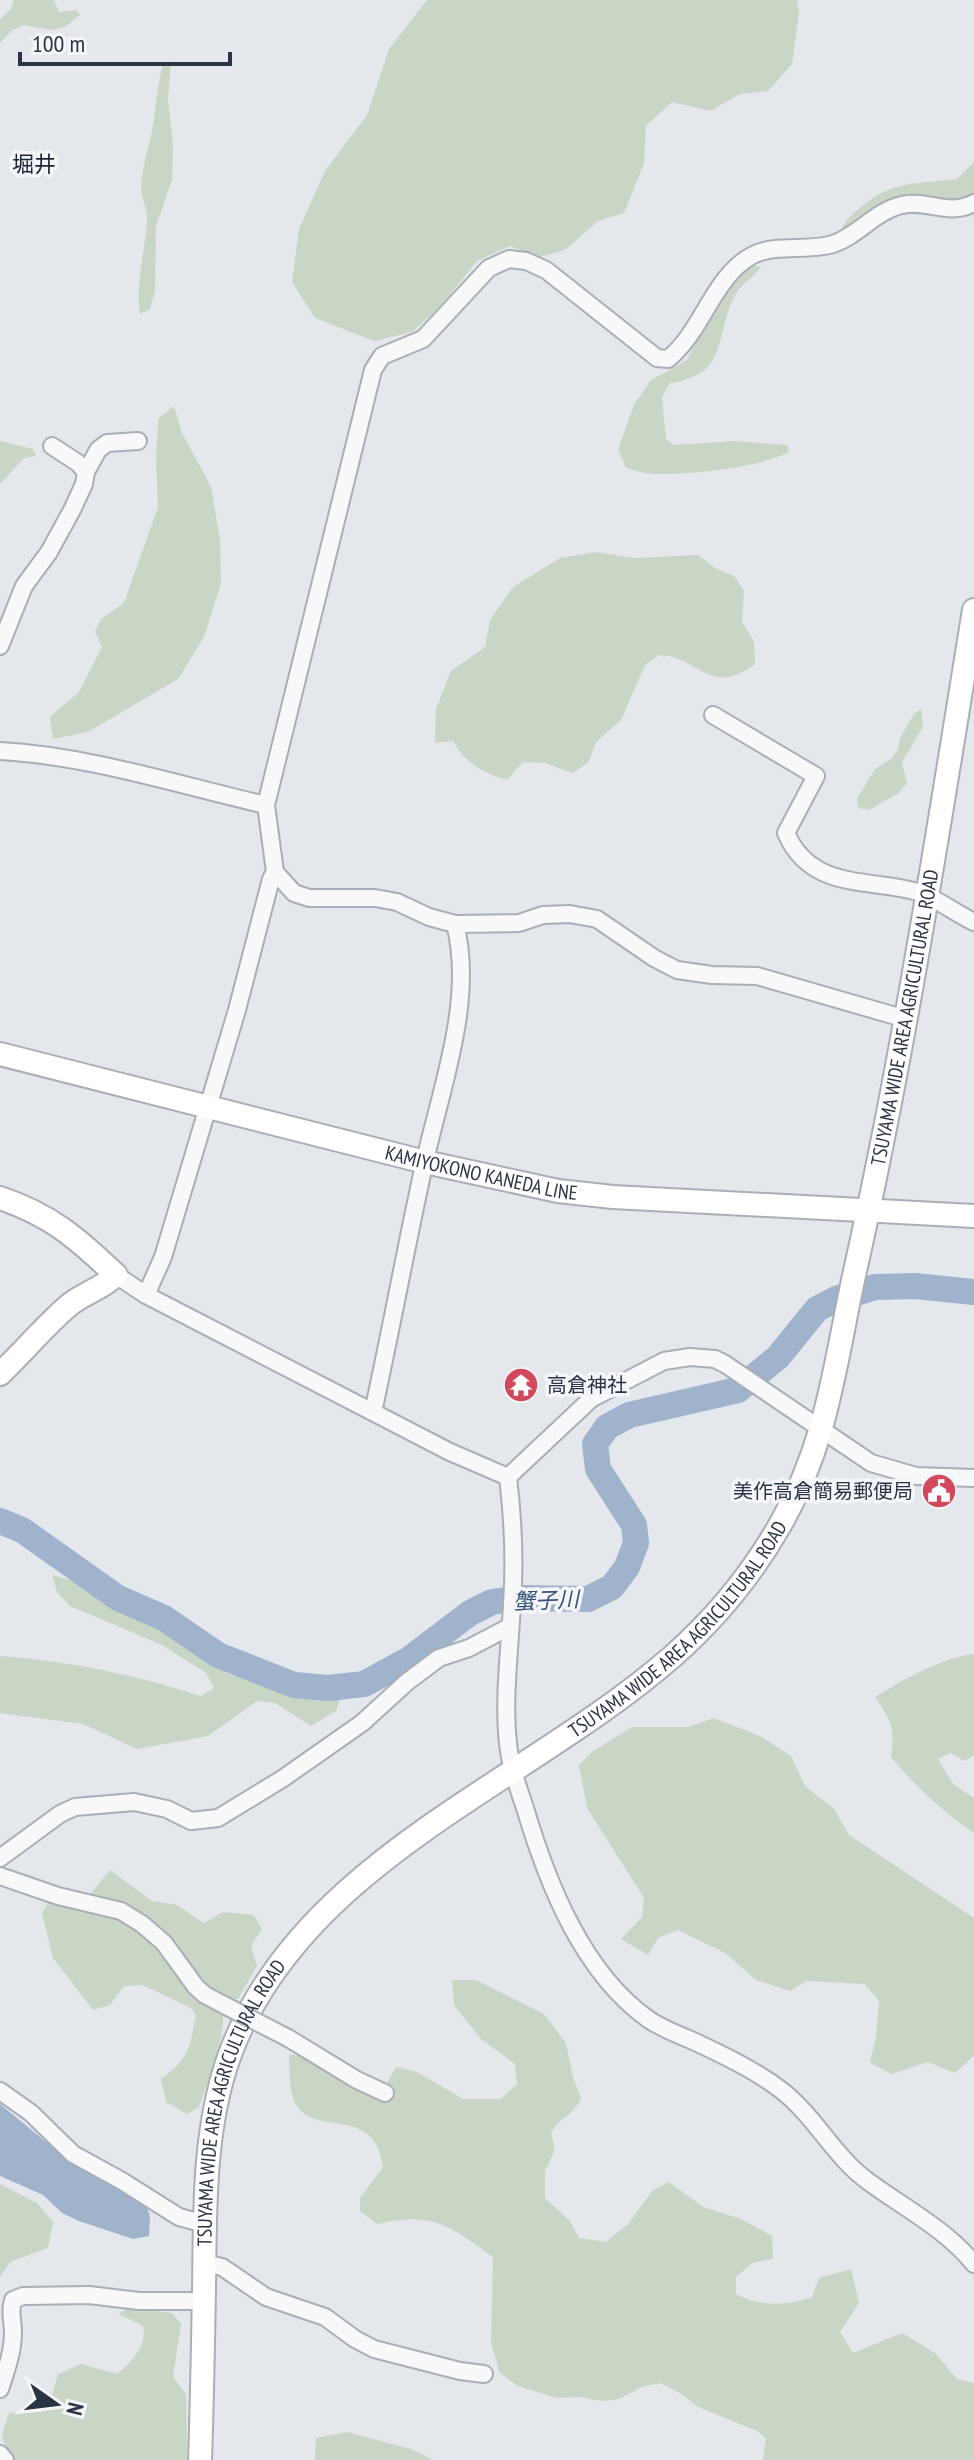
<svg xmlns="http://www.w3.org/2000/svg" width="974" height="2460" font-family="'PT Sans Narrow','Noto Sans JP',sans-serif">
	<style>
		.green { fill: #c9d6c5 }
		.water { fill: #9fb4cc }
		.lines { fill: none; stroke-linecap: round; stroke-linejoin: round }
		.river { stroke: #9fb4cc; stroke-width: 26 }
		.street-casing { stroke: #a9aeb7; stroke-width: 20 }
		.secondary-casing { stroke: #a9aeb7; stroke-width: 26 }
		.street { stroke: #f7f8fa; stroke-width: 16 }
		.secondary { stroke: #fff; stroke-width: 22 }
		.street-bridge-casing { stroke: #a9aeb7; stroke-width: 20; stroke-linecap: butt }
		.street-bridge { stroke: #f7f8fa; stroke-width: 16 }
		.labels { text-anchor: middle; stroke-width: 7; stroke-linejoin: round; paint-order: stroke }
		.street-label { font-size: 20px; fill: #2b3445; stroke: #f4f6f9 }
		.poi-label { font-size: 20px; fill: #2b3445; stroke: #f4f6f9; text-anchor: start }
		.neighbourhood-label { font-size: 22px; fill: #1d2536; stroke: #f4f6f9 }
		.water-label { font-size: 22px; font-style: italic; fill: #34527a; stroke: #f4f6f9 }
	</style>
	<rect width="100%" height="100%" fill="#e4e7ec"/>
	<g class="green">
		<polygon points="14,0 54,0 59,12 76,10 80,15 65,27 51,30 23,25 11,31 0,43 0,19 11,9"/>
		<polygon points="427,0 797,0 799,12 792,64 768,91 740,94 710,111 672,102 646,126 644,163 624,213 598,221 565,250 540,257 510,246 477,261 440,307 412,332 374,341 315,318 292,282 299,229 325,171 367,115 389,49"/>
		<path d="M171 61 168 99 173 144 172 180 156 226 155 291 150 309 140 314C135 284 145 252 147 222 148 208 141 199 141 186 142 165 150 145 153 125 156 104 158 84 163 64Z"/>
		<path d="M974 162V193C946 212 943 194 920 200 897 205 873 221 851 230L842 231C844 221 849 218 856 211 893 179 912 185 957 179Z"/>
		<path d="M751 265 761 267C754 278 741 283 735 295 714 337 729 375 670 383L662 397 666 439 674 445 734 441 787 445 789 452C757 468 694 474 657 474 647 474 636 471 626 468L618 449 634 405 651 380 687 360 703 328 738 273Z"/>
		<polygon points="174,406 182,433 211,487 220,539 221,583 204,637 178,679 88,732 53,739 50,717 79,692 102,647 95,631 101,619 124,603 158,507 156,462 158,419"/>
		<polygon points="0,441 33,449 36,456 24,458 0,484"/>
		<path d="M596 552 635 558 698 555 715 568 734 576 744 591 742 622 754 641 755 664C710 698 700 657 659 655L645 665 621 720 596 742 588 763 572 773 545 763 523 762 507 780C483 773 465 763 453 741L435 743 436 709 451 671 485 647 490 620 513 587 560 558Z"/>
		<polygon points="921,709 923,727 902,762 907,783 899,793 869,810 858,808 857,799 875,769 891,759 898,749 900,738 914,714"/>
		<path d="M52 1575 80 1583 136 1614 229 1674 282 1690 340 1700 336 1711 311 1726 275 1703 257 1701 208 1736 137 1749 83 1724 0 1713V1656C70 1661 135 1675 201 1696L214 1688 206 1673 162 1645 70 1606 57 1592Z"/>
		<path d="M974 1654V1755L965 1761 950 1753 938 1759 953 1784 974 1798V1833C942 1811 916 1787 891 1757 895 1728 892 1721 875 1697 902 1680 943 1657 974 1654Z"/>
		<polygon points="714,1718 760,1736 791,1756 805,1786 834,1809 849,1835 974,1918 974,2056 955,2073 928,2062 892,2074 870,2063 876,2036 879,2001 865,1984 806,1981 790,1991 756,1980 725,1953 678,1930 658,1938 648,1955 621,1939 642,1917 644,1898 587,1808 579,1765 593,1751 632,1727 688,1727"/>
		<path d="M110 1870 152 1901 177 1905 204 1923 223 1912 254 1915 262 1929 251 1946 257 1966 238 1999H224C222 2010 224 2021 222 2032 218 2057 207 2083 199 2107L187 2114 166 2102 161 2079C190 2057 189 2050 196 2015L191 2008 143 1985 124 1986 110 2005 93 2010 53 1958 42 1913 50 1899 88 1897Z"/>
		<path d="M452 1980H476L544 2014 566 2043 573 2077 581 2098C572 2118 561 2115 551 2133L555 2150 545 2171V2198L570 2221 579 2238 606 2242 628 2224 653 2190 669 2182 703 2207 741 2219 772 2236 773 2259 752 2263 736 2277V2294C759 2307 787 2306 812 2297L819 2278 851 2269 859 2303 840 2332 853 2353 902 2333 935 2353 957 2379 974 2383V2460H763L766 2438 757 2431 698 2407 680 2393 660 2383 642 2387 619 2399 601 2401 580 2397 557 2398 518 2386 500 2373 491 2343 493 2257C448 2225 433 2211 377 2224L360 2211V2198L383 2167C375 2100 308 2142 293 2098 289 2086 290 2067 289 2054L305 2057 386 2085 396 2067 417 2072 463 2099H501L517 2084 515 2064 481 2039 454 2005Z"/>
		<polygon points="0,2184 37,2203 53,2222 48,2248 10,2262 0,2277"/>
		<path d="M127 2308 172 2313 181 2324 173 2377 186 2394 187 2460H0V2453L6 2449 2 2435 9 2413 42 2412 51 2399 58 2374 81 2364 117 2374C132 2362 147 2346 143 2326L119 2314Z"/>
		<polygon points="347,2432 411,2449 433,2460 315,2460 316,2438"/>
	</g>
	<polygon class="water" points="0,2104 74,2165 117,2186 146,2204 150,2217 149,2236 133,2239 79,2221 62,2213 43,2195 0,2176"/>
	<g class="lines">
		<polyline class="river" points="0,1521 22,1530 118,1598 164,1618 218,1655 294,1685 328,1688 364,1684 408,1660 470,1613 492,1602 520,1598 588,1599 612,1587 627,1567 636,1543 634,1525 598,1469 595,1444 607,1427 629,1415 738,1390 778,1357 817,1309 836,1299 875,1287 915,1286 974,1292"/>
		<g class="street-casing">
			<g id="street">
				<polyline points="52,446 78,463 86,472"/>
				<polyline points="0,646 24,586 49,552 72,510 84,484 86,472 98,450 107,443 138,441"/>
				<path d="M713 715 816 776 786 833C811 891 869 878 918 892 934 897 957 914 974 922"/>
				<path d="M0 751C90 756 178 785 266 805"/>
				<path d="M906 1019 757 976 712 975 677 970 654 958 597 919 570 914 543 915 519 923 455 924 429 917 397 902 375 898H309L294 893 275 872 266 805 373 370 382 356 423 339 489 268 509 259 526 261 546 270 657 358 668 359C703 331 713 276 753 255 777 243 807 252 833 244 858 236 875 211 902 205 929 199 947 217 974 203"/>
				<polyline points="116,1275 146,1295 450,1452 508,1477"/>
				<polyline points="146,1295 163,1257 237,1010 271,879 275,872"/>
				<path d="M373 1412C391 1330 406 1247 424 1165 440 1091 475 1000 455 924"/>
				<path d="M974 1478 916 1476 871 1463 725 1364 715 1359 690 1357 664 1361 591 1399 508 1477C513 1519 515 1562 512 1604 510 1647 503 1700 508 1743 510 1765 518 1787 525 1808 547 1882 582 1972 648 2019 661 2028 676 2034 691 2040 721 2054 755 2070 781 2090 815 2116 834 2157 869 2182 903 2207 947 2230 974 2264"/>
				<polyline points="0,1858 60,1814 75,1807 134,1802 167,1809 191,1821 218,1818 282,1779 362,1723 407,1682 439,1658 469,1648 509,1627"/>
				<polyline points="0,1876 58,1896 121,1911 142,1924 164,1943 196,1987 205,1995 226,2006"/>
				<polyline points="288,2038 357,2080 385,2093"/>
				<polyline points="0,2091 31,2113 73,2154 122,2181 179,2217 205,2224"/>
				<polyline points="204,2263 222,2267 266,2297 325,2317 355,2339 374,2349 460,2371 484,2374"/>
				<path d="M0 2389C6 2371 13 2352 13 2332 13 2320 9 2312 13 2300L23 2296 89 2295 139 2301H204"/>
				<polyline points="0,2454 5,2460"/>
			</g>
		</g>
		<g class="secondary-casing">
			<g id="secondary">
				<path id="s1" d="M0 1054 425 1162 558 1191 613 1197 974 1216"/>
				<path d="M0 1198C51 1215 78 1239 116 1275 102 1289 83 1293 68 1306 44 1327 23 1352 0 1374"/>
				<path id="s2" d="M200 2460C202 2403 203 2346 204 2290 205 2213 203 2130 229 2057 299 1862 527 1784 673 1656 715 1619 752 1574 780 1525 828 1443 835 1362 855 1271 904 1053 938 831 974 610"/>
			</g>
		</g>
		<use href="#street" class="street"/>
		<use href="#secondary" class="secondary"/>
		<g class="street-bridge-casing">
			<polyline id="street-bridge" points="226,2006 288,2038"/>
		</g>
		<use href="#street-bridge" class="street-bridge"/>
	</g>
	<defs>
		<g id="temple-disc" transform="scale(1.8)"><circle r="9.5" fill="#d1495b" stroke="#f4f6f9"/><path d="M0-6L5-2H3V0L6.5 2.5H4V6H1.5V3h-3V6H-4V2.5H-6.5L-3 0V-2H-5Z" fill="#fff"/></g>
		<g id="civic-disc" transform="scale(1.8)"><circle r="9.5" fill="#d1495b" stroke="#f4f6f9"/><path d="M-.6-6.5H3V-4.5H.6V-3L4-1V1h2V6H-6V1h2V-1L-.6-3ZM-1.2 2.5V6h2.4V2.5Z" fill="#fff"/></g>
	</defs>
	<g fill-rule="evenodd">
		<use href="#temple-disc" x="521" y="1385"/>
		<use href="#civic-disc" x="939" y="1491"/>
	</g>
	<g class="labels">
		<g class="street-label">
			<text dy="7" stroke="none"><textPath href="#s2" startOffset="1708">TSUYAMA WIDE AREA AGRICULTURAL ROAD</textPath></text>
			<text dy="7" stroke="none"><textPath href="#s1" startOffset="496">KAMIYOKONO KANEDA LINE</textPath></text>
			<text dy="7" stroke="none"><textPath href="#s2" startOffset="1036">TSUYAMA WIDE AREA AGRICULTURAL ROAD</textPath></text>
			<text dy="7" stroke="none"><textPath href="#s2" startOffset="364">TSUYAMA WIDE AREA AGRICULTURAL ROAD</textPath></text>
		</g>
		<g class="poi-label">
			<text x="547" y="1392">高倉神社</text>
			<text x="913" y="1498" text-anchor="end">美作高倉簡易郵便局</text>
		</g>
		<g class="neighbourhood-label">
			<text x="34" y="172">堀井</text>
		</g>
		<g class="water-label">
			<text transform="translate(546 1600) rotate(-2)" y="8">蟹子川</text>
		</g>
	</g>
	<g transform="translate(56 2404) rotate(104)" stroke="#f4f6f9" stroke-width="6" paint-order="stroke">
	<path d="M0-6L14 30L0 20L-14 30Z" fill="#2b3445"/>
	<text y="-12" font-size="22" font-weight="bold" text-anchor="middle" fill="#2b3445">N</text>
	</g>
	<path d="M20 52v12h210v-12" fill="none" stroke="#2b3445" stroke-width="4"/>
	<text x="32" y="52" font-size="24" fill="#2b3445" stroke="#f4f6f9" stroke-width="6" paint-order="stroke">100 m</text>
</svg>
